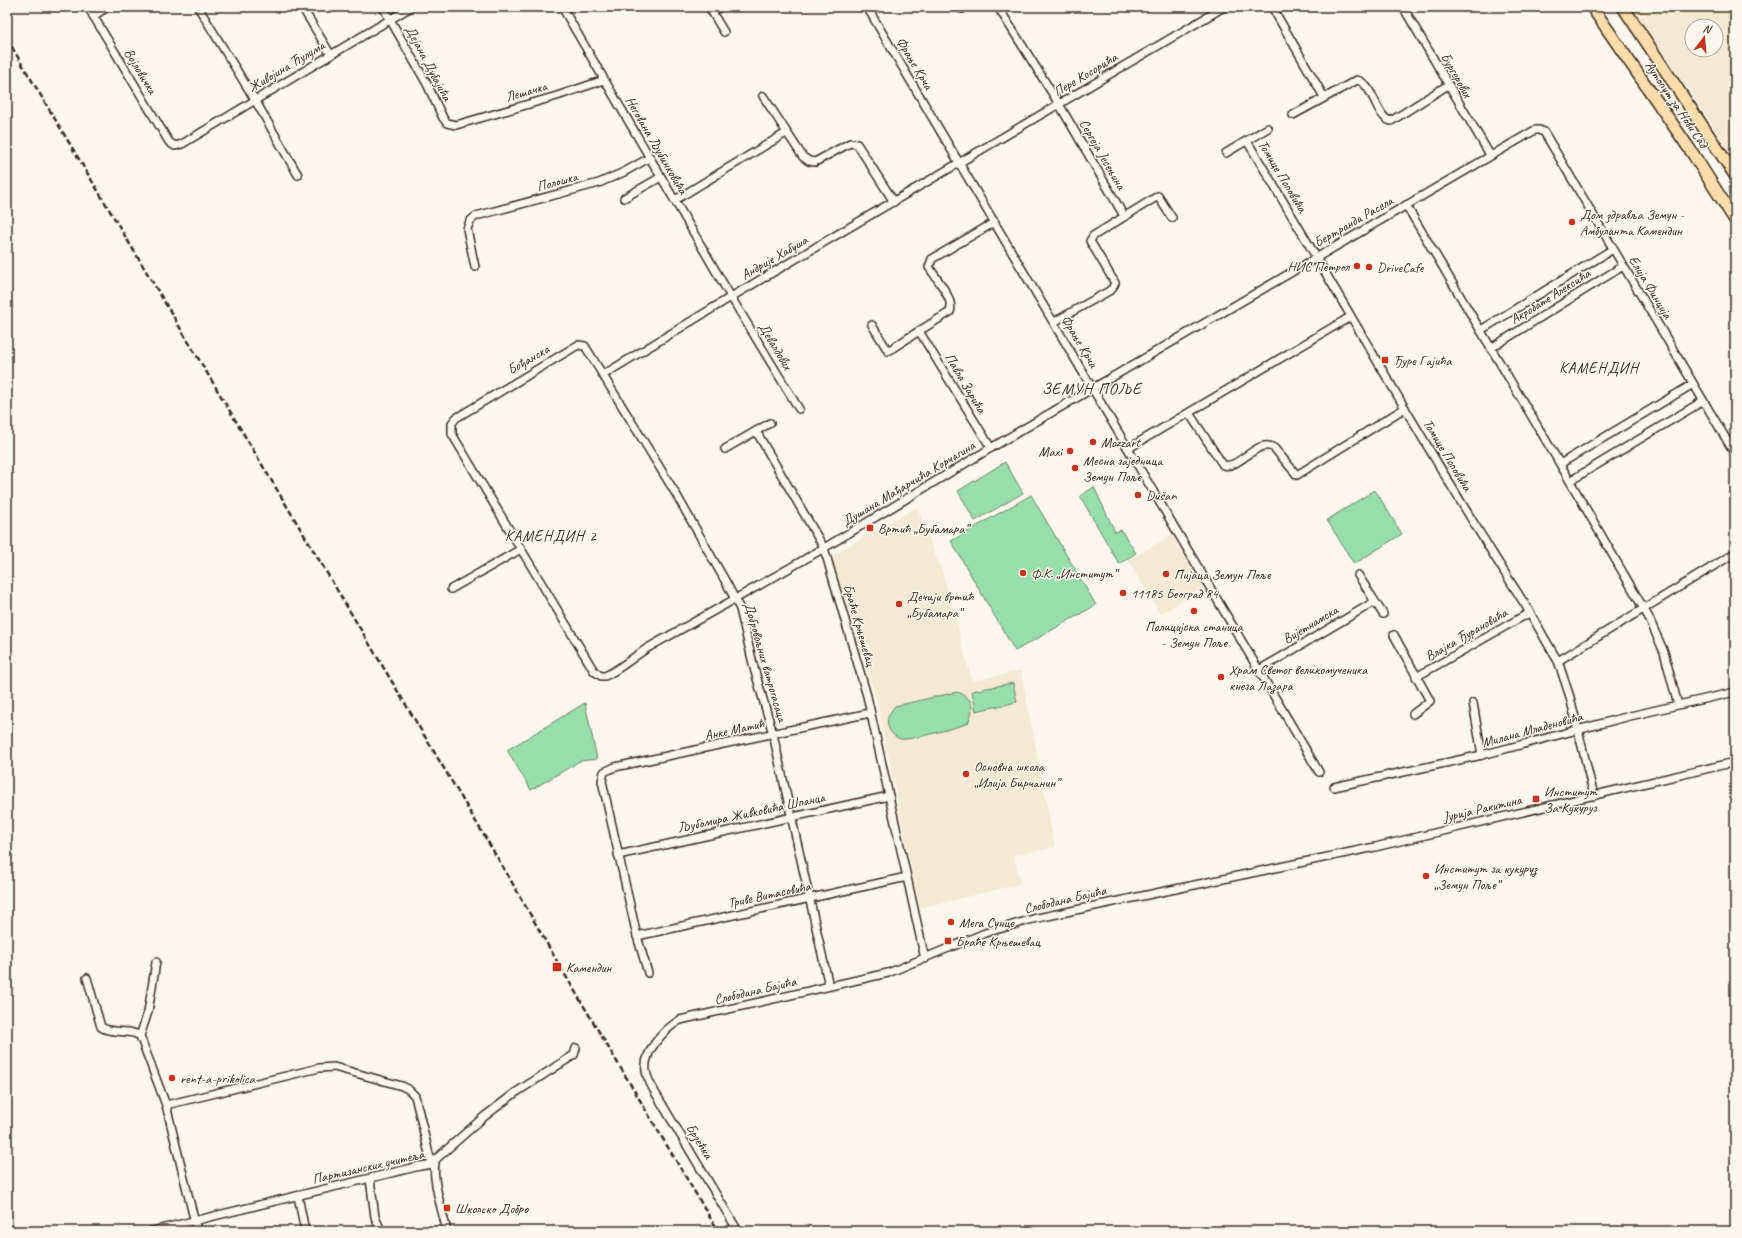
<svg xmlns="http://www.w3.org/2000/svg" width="1742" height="1238" font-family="Caveat,sans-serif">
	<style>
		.built { fill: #f4e9d2; fill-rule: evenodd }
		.green { fill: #98deab; stroke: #6a8464 }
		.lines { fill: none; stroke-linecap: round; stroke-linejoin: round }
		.street-casing { stroke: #3b2a1e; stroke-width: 10 }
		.primary-casing { stroke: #3b2a1e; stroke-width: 14 }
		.street { stroke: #fbf7ec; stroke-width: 7 }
		.primary { stroke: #f9deab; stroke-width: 11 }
		.rail { stroke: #3b2a1e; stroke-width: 2.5; stroke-dasharray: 6 3; stroke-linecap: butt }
		.poi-dot { fill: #c8321e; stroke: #fbf7ec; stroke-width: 1.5 }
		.labels { text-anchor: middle; stroke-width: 3; stroke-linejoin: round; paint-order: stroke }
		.street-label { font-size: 14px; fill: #3b2a1e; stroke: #fbf7ec }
		.poi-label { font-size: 14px; fill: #3b2a1e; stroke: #fbf7ec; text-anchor: start }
		.neighbourhood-label { font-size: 15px; letter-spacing: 1px; fill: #3b2a1e; stroke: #fbf7ec }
		.quarter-label { font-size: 16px; letter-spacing: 1px; fill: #3b2a1e; stroke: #fbf7ec }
	</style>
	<rect width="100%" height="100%" fill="#fbf7ec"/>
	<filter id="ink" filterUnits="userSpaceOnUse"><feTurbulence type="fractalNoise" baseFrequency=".025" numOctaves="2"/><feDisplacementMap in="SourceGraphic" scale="8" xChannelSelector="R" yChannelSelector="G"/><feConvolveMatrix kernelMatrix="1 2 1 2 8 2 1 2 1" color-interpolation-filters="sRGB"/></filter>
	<g filter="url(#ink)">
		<g class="built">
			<path d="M1631 7H1735V161L1688 89ZM1692 26H1716V50H1692Z"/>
			<polygon points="917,507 945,581 972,681 1021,671 1055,847 1014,855 1020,884 920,908 877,701 832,557 836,553"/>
			<polygon points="1172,535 1203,588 1160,614 1128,560"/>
		</g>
		<g class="green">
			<polygon points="1005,462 1023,493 975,521 958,491"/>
			<polygon points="1094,487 1115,532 1121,530 1136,553 1119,564 1080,496"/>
			<polygon points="1375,490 1402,534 1354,564 1327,520"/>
			<polygon points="1031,495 1096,605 1015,651 951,541"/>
			<polygon points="1013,683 1017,702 976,711 972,691"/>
			<path d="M957 692C973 697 975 708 968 723L960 726C949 729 909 741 900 739 895 737 891 733 889 729 885 720 889 713 895 706Z"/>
			<polygon points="585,703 597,759 580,761 531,790 507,750"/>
		</g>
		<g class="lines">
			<g class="street-casing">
				<g id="street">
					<polyline points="88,7 169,142 175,146 182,144 411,7"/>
					<polyline points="198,7 255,100 298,175"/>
					<polyline points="302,7 331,55"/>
					<polyline points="383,7 427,84 443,118 447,123 456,125 557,96 604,80"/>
					<polyline points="562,7 731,297 799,409"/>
					<polyline points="709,7 724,32"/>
					<polyline points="867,7 1319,772"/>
					<polyline points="954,7 962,9 966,7"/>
					<polyline points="998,7 1059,104 1124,216"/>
					<polyline points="1272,7 1324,97"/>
					<polyline points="1403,7 1490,155"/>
					<polyline points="712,12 720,7"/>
					<polyline points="93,16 108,7"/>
					<polyline points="763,96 803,157 809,161 815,162 850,143 857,144 894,202"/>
					<path d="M1293 115 1357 80C1374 84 1376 118 1391 121L1448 85"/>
					<path d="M1247 141C1340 294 1427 452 1524 603 1536 622 1546 642 1558 661L1570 697 1594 796"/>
					<polyline points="1226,153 1268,128"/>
					<polyline points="624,198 661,177"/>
					<polyline points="675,200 786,133"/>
					<polyline points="1406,205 1560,464 1648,616 1664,652 1678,705"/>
					<polyline points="475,267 467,229 470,221 476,216 599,183 624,172 649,158"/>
					<polyline points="1054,322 1109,291 1112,289 1115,283 1090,241 1093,236 1158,196 1172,218"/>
					<polyline points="872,325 888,351 919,331"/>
					<polyline points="1481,330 1613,249"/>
					<polyline points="1491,348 1623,266"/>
					<polyline points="603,375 731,297 1224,7"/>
					<path d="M1189 413 1223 465C1239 470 1258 437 1274 448L1297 475 1405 408"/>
					<polyline points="756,431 824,548 867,696 925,959"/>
					<path d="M991 448 919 331 950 312C955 300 936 278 929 267L932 259 995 222"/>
					<polyline points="1129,448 1350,317"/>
					<polyline points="725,449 770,423"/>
					<polyline points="1560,464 1693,384"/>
					<polyline points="1570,481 1703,401"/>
					<polyline points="1358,575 1383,614"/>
					<polyline points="451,589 521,549"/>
					<polyline points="1394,635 1430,701 1413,714"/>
					<polyline points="1558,661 1735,553"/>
					<polyline points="1259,670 1374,602"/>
					<polyline points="1416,677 1529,613"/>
					<polyline points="1473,703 1482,755"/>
					<polyline points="1334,787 1482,755 1630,716 1735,692"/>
					<polyline points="618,855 889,796"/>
					<polyline points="637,936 907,877"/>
					<polyline points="648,973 637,936 602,781 604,772 615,767 870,713"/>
					<path d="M87 978 101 1027C113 1035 129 1028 140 1036L166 1105 197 1231"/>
					<path d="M829 986 773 734 754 668 740 609 727 584 676 494 585 346 578 345 456 418 452 423V434L594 671 601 676H605C621 669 635 655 651 646 705 616 759 586 812 555L824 548 1001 442 1535 130H1539L1544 132 1735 454"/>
					<polyline points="140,1036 148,1012 156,962"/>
					<polyline points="166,1105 319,1068 334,1067 402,1086 408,1089 415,1096 430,1158 434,1164"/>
					<polyline points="370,1179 375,1217 381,1231"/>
					<polyline points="298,1196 305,1231"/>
					<polyline points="152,1231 420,1166 434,1164"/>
					<path d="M447 1231C443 1214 430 1174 436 1159L485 1116 515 1093 574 1055 576 1048"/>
					<path d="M738 1231 656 1094C652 1087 647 1079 646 1071 643 1051 665 1029 680 1020L888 973 985 933 1033 919 1375 847 1735 762"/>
				</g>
			</g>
			<g class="primary-casing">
				<g id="primary">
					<polyline points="1592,7 1693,154 1735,220"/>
					<polyline points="1623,7 1735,175"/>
				</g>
			</g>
			<use href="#street" class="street"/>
			<use href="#primary" class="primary"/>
			<polyline class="rail" points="7,39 506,872 558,963 718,1231"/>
		</g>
	</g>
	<g class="poi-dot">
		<circle cx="1572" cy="222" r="4"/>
		<circle cx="1357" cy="266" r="4"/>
		<circle cx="1369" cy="267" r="4"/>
		<rect x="1381" y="356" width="8" height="8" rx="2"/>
		<circle cx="1093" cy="442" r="4"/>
		<circle cx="1070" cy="451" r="4"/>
		<circle cx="1075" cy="468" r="4"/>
		<circle cx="1138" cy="495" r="4"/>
		<rect x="866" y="524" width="8" height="8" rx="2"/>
		<circle cx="1023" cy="573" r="4"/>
		<circle cx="1166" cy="574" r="4"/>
		<circle cx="1123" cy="593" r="4"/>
		<circle cx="899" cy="604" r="4"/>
		<circle cx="1194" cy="611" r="4"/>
		<circle cx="1221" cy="677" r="4"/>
		<circle cx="966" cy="774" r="4"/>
		<rect x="1532" y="795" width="8" height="8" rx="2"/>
		<circle cx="1426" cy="876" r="4"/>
		<circle cx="951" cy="922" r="4"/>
		<rect x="944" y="937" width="8" height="8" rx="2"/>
		<rect x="552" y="962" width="10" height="10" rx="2"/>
		<circle cx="172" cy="1078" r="4"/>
		<rect x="443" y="1204" width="8" height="8" rx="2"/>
	</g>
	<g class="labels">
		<g class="street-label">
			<text transform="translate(429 63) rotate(62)" y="5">Дејана Дубајића</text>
			<text transform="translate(915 63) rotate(59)" y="5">Фрање Крча</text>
			<text transform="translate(286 66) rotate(-31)" y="5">Живојина Ћулума</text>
			<text transform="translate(141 71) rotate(59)" y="5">Војловичка</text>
			<text transform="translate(1085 74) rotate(-31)" y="5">Пере Косорића</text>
			<text transform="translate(1457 75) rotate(60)" y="5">Бургерових</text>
			<text transform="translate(526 91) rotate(-16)" y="5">Лешачка</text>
			<text transform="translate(1677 104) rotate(56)" y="5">Аутопут за Нови Сад</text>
			<text transform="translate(657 145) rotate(60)" y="5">Негована Љубинковића</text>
			<text transform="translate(1103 154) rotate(60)" y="5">Сергеја Јесењина</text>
			<text transform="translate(1283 176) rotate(59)" y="5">Томице Поповића</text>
			<text transform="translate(557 181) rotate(-15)" y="5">Полошка</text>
			<text transform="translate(1353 221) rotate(-30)" y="5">Бертранда Расела</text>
			<text transform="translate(774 257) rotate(-30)" y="5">Андрије Хабуша</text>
			<text transform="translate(1651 287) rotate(59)" y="5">Елија Финција</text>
			<text transform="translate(1550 296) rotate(-32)" y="5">Акробате Алексића</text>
			<text transform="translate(1080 341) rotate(59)" y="5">Фрање Крча</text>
			<text transform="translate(776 346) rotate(59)" y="5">Девалдових</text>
			<text transform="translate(528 359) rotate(-30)" y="5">Бођанска</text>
			<text transform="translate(966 383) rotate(59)" y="5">Павла Зарића</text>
			<text transform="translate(1448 455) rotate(59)" y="5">Томице Поповића</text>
			<text transform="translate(908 483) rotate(-31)" y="5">Душана Мађарчића Корчагина</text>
			<text transform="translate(1310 624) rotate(-31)" y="5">Вијетнамска</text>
			<text transform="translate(860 625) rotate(74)" y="5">Браће Крњешевац</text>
			<text transform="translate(1466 634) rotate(-30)" y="5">Влајка Ђурановића</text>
			<text transform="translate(766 662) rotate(74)" y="5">Добровољних ватрогасаца</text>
			<text transform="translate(734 729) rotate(-12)" y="5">Анке Матић</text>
			<text transform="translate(1532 729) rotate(-15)" y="5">Милана Младеновића</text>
			<text transform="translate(1482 808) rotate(-13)" y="5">Јурија Ракитина</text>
			<text transform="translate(751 812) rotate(-12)" y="5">Љубомира Живковића Шпанца</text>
			<text transform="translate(769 894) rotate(-12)" y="5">Триве Витасовића</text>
			<text transform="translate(1065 899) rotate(-13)" y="5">Слободана Бајића</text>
			<text transform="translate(755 990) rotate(-13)" y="5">Слободана Бајића</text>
			<text transform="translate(700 1141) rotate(59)" y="5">Брзећка</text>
			<text transform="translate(368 1166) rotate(-13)" y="5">Партизанских учитеља</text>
		</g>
		<g class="poi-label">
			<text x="1580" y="219">Дом здравља Земун -<tspan x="1580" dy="16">Амбуланта Камендин</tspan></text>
			<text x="1349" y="271" text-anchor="end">НИС Петрол</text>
			<text x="1377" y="272">DriveCafe</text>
			<text x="1393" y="365">Ђуре Гајића</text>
			<text x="1101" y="447">Mozzart</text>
			<text x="1062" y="456" text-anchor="end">Maxi</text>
			<text x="1083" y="465">Месна заједница<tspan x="1083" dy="16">Земун Поље</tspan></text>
			<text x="1146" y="500">Dušan</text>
			<text x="878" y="533">Вртић „Бубамара”</text>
			<text x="1031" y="578">Ф.К. „Институт”</text>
			<text x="1174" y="579">Пијаца Земун Поље</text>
			<text x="1131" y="598">11185 Београд 84</text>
			<text x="907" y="601">Дечији вртић<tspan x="907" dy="16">„Бубамара”</tspan></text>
			<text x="1194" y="631" text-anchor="middle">Полицијска станица<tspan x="1194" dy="16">- Земун Поље</tspan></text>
			<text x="1229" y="674">Храм Светог великомученика<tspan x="1229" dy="16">кнеза Лазара</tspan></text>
			<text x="974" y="771">Основна школа<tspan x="974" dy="16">„Илија Бирчанин”</tspan></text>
			<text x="1544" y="796">Институт<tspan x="1544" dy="16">За Кукуруз</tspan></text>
			<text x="1434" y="873">Институт за кукуруз<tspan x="1434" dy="16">„Земун Поље”</tspan></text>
			<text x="959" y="927">Мега Сунце</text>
			<text x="956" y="946">Браће Крњешевац</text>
			<text x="566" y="972">Камендин</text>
			<text x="180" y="1083">rent-a-prikolica</text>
			<text x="455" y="1213">Школско Добро</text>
		</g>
		<g class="neighbourhood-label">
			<text x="1599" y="373">КАМЕНДИН</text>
			<text x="551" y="541">КАМЕНДИН 2</text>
		</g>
		<g class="quarter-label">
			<text x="1092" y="394">ЗЕМУН ПОЉЕ</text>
		</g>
	</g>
	<rect width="1742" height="1238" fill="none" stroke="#fbf7ec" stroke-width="24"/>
	<rect x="12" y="12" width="1718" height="1214" fill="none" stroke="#3b2a1e" stroke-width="1.5" filter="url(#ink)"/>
	<g transform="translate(1704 38) rotate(16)"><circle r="19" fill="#fbf7ec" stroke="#aea59a"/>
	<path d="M0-3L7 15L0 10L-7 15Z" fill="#c8321e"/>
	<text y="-6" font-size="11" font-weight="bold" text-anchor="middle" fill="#3b2a1e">N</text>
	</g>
</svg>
